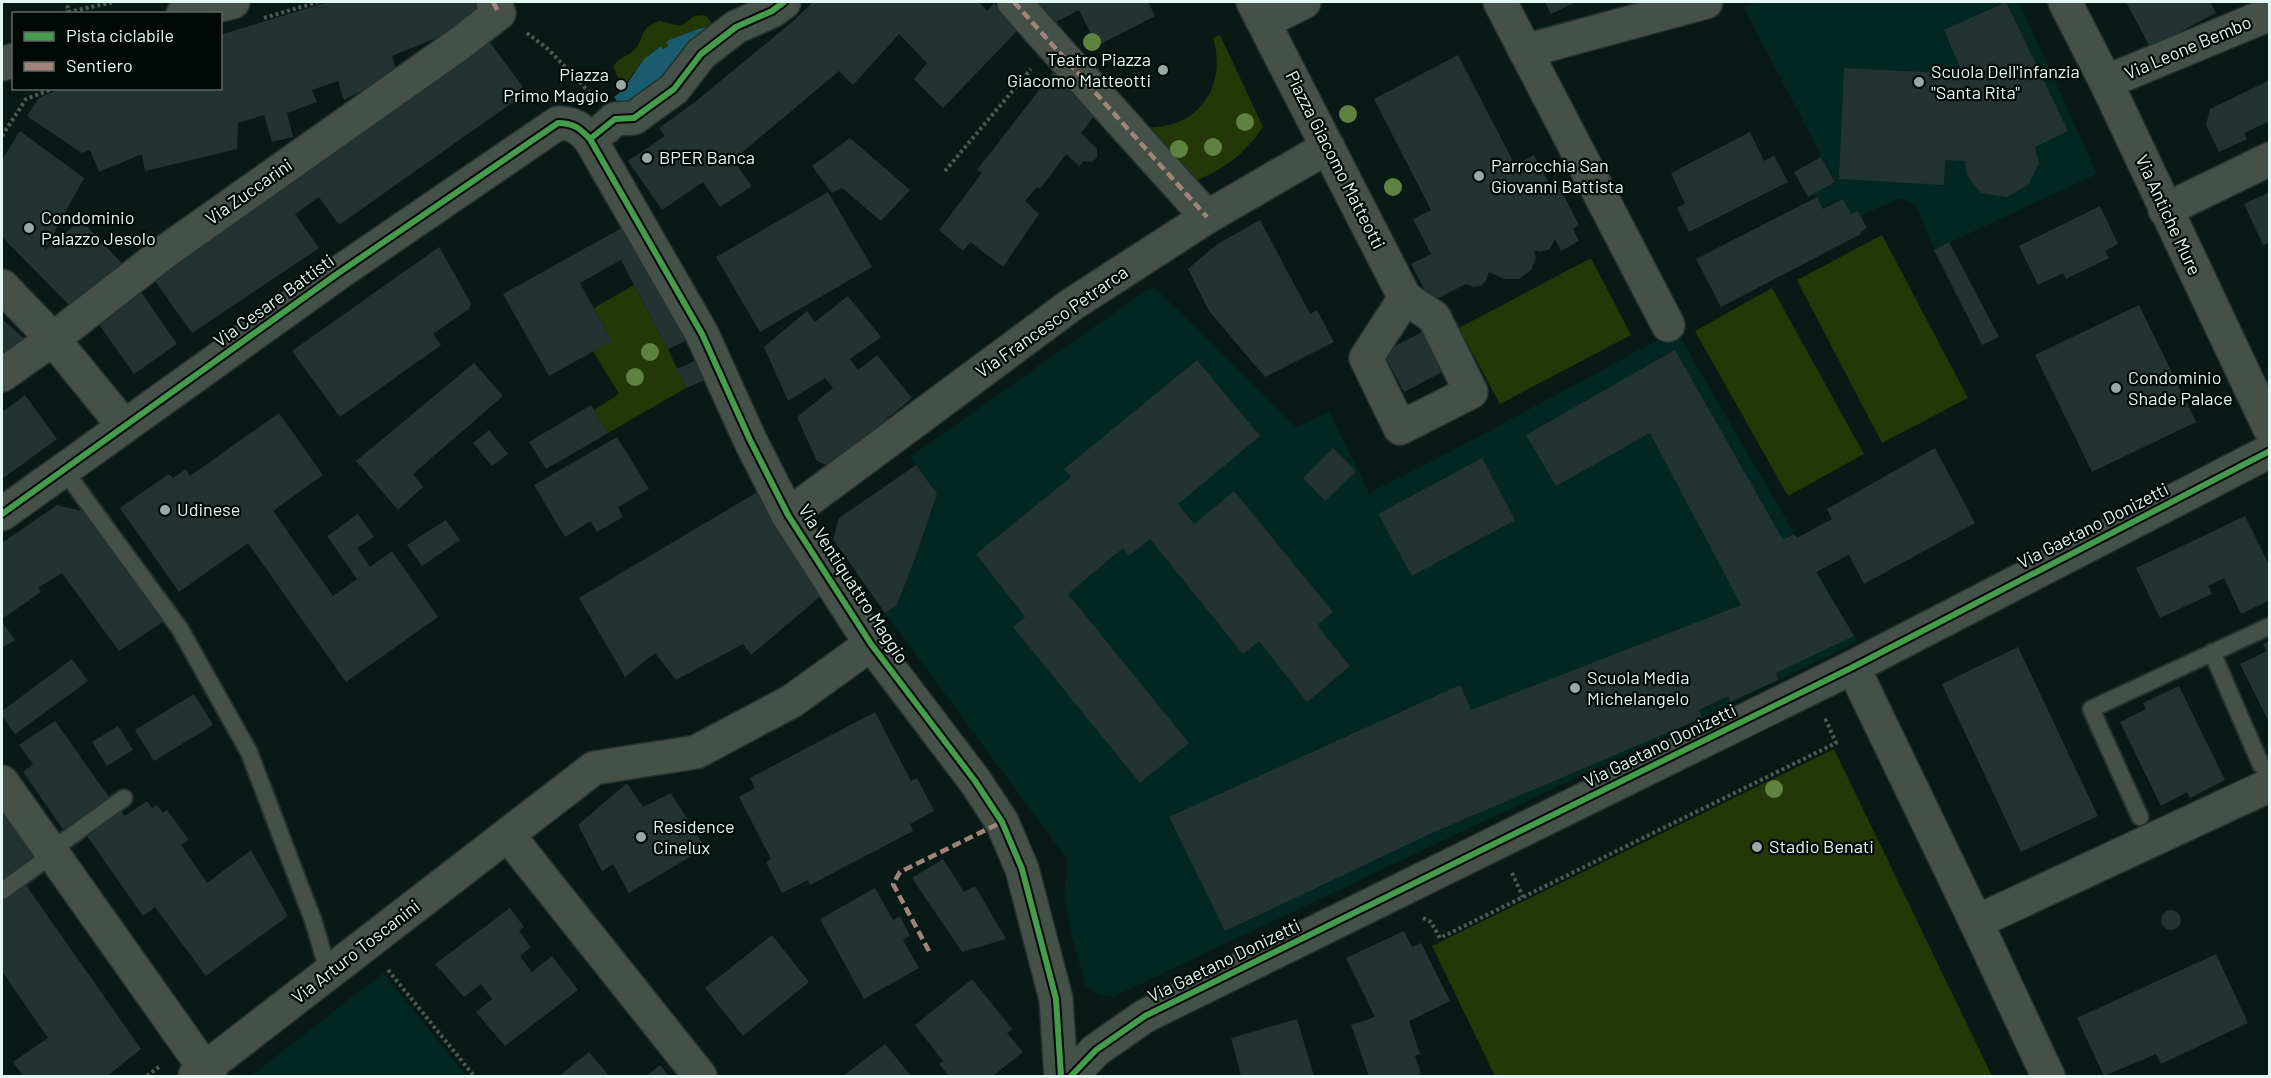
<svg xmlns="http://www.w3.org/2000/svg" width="2271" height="1078" font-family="Barlow,sans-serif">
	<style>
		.built { fill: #012720 }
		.green { fill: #243706 }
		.water { fill: #1a5c6e }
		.building { fill: #223332 }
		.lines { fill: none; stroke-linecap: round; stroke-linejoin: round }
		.lane-casing { stroke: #253330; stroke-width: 20 }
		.street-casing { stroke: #253330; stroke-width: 36 }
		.path { stroke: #4d5953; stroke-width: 4; stroke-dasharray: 3 3; stroke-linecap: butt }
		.lane { stroke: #445048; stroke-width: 16 }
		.street { stroke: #445048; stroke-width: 33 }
		.quiet { stroke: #a18479; stroke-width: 4.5; stroke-dasharray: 9 4.5; stroke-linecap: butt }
		.cycleway-casing { stroke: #000906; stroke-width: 10 }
		.cycleway { stroke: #469c4c; stroke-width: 6 }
		.tree { fill: #608240 }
		.poi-dot { fill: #97aaa5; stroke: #000906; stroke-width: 2 }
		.labels { text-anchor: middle; stroke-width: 4.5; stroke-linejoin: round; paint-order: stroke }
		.street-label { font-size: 18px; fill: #e3f8f2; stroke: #000906 }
		.poi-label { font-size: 18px; fill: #e3f8f2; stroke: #000906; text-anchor: start }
	</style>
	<rect width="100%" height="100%" fill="#091a16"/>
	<g class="built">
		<polygon points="1760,2 2019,2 2097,174 1934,250 1916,205 1900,198 1860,216 1858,211 1851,214 1843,199 1823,209 1817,197 1812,195 1835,182 1743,7"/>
		<polygon points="1155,288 1296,427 1329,411 1369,493 1444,455 1676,330 1857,641 1702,718 1113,997 1099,995 1085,985 1071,932 1064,897 1067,859 885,613 897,605 914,561 937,494 910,457 1145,291"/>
		<polygon points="383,973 467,1076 251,1076"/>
	</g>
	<g class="green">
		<path d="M702 15 706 16 714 26 698 29 669 40 666 42 669 45 663 49 661 46 644 59 625 85 618 78 613 67C617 59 624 58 632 52 646 42 635 29 660 21 680 25 678 30 694 16Z"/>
		<path d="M1220 35 1263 127C1240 159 1227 166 1192 183L1144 127C1197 131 1228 87 1213 38Z"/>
		<polygon points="1882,235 1968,398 1882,443 1797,280"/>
		<polygon points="1591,258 1631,335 1500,404 1459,328"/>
		<polygon points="634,285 668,349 686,388 608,433 594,410 619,394 593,351 612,341 594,308"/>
		<polygon points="1772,288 1864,454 1788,496 1695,331"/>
		<polygon points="1834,749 1992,1076 1495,1076 1432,946"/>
	</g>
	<polygon class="water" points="713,26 661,77 662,79 660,81 658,79 646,87 650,93 625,112 614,97 623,90 644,59 661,46 663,49 668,46 666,42 669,40 698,29"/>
	<g class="building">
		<polygon points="328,2 477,2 485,18 392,56 397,72 344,100 338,81 312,90 317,102 287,113 293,137 272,142 264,115 238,123 237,149 145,171 142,154 99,172 90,150 82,153 27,116 39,98 61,88 220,88 220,35"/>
		<polygon points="813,2 979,2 987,11 994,3 1017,31 943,108 914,79 927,63 899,34 853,85 839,71 733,160 752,186 720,207 703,182 662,210 628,161 665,136 659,128 695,102 792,22"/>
		<polygon points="1037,2 1148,2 1155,16 1097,46 1079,10 1050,25"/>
		<polygon points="1545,2 1576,2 1551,14"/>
		<polygon points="2006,2 2068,131 2035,147 2039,163 2028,185 2007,197 1981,193 1967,176 1965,161 1945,160 1944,185 1839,179 1844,68 1963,74 1944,30"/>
		<polygon points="2126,2 2210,2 2216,13 2150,47"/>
		<polygon points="483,33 523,87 516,100 339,225 319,197 295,214 319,248 192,333 147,270"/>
		<polygon points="1458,55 1515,165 1534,155 1553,191 1560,188 1579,225 1573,229 1579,241 1561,251 1555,239 1550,249 1540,252 1534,250 1536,258 1531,270 1519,279 1504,279 1489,272 1485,282 1480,286 1473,287 1466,284 1431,302 1411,264 1431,254 1413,219 1431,210 1374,99"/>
		<polygon points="1061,62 1102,106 1081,133 1097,149 1097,158 1091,162 1084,161 1079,166 1066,154 1040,189 1037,187 1025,201 1039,214 1003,267 970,242 963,251 939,230 982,173 977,170"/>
		<polygon points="2270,80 2270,125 2268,122 2244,133 2247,139 2219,152 2206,125 2210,109"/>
		<polygon points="20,131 84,178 44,251 81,220 128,270 75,311 2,237 2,160"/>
		<polygon points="1750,132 1764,161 1774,156 1788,182 1689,232 1677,208 1685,204 1671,173"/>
		<polygon points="850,138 910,190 881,221 842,188 832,193 812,166"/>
		<polygon points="1821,157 1835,182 1808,197 1794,172"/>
		<polygon points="828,192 872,267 760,332 716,257"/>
		<polygon points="2270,192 2270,242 2263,245 2244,204"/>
		<polygon points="1817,197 1823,209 1843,199 1851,214 1858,211 1867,228 1860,232 1861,234 1721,307 1696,259"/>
		<polygon points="2100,206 2118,244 2105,251 2109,258 2066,279 2063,273 2038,285 2019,246"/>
		<polygon points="636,220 696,336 668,349 621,260 580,283 612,341 549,376 503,294"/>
		<polygon points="1260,220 1310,314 1317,310 1334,342 1265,377 1209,311 1188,269 1216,245"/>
		<polygon points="1949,242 1999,337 1982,345 1934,250"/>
		<polygon points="439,247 471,303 469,309 433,334 441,345 340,417 292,351"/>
		<polygon points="134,282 177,344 134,374 91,313"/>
		<polygon points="848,296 881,337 850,359 858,370 877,355 912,398 829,466 817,461 797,417 833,388 825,378 788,401 764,347 807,311 815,322"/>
		<polygon points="2139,305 2196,422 2092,472 2035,355"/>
		<polygon points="2,319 28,342 2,361"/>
		<polygon points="1424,331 1444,371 1404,392 1383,352"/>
		<polygon points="1675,350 1783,540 1794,534 1797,538 1832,519 1827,509 1935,448 1975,523 1864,584 1849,555 1816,572 1854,636 1776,673 1778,680 1730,702 1728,696 1699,710 1702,718 1434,832 1225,931 1169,817 1460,685 1471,710 1741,605 1650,433 1556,486 1526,435"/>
		<polygon points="703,357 712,377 686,388 677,369"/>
		<polygon points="1197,360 1260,436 1178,504 1194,524 1234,491 1333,612 1317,625 1350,666 1307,702 1259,641 1243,654 1150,539 1129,556 1123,548 1068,594 1189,743 1140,783 1013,627 1025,617 976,554 1071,477 1064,469"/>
		<polygon points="474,363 503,396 413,474 423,487 398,510 356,461"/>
		<polygon points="25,395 57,439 2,479 2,412"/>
		<polygon points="591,405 608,433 546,469 529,442"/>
		<polygon points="279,413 323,475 273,511 333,596 357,579 327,536 358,514 374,537 357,548 370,567 392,551 438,617 346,682 248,543 179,592 120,508 169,474 173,478 186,469 190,476"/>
		<polygon points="489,430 508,454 492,466 473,443"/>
		<polygon points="617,437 649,489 618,507 623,517 597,532 591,521 565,537 534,485"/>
		<polygon points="1333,448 1356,471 1325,501 1303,478"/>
		<polygon points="1482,458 1515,520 1412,576 1378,514"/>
		<polygon points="916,465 937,494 914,561 897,605 885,613 833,539 839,518"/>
		<polygon points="759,491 823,594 751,655 743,644 676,680 655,653 625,677 579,598"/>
		<polygon points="57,505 86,512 164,621 119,651 62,573 38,588 41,592 2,619 2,543"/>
		<polygon points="2245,516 2270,567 2270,600 2241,614 2224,578 2208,586 2212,594 2160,618 2136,568"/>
		<polygon points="446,520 460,540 422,566 407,545"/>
		<polygon points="2,622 15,640 2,648"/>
		<polygon points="2270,641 2270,724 2240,664 2267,651 2263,644"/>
		<polygon points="2018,647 2098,816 2021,852 1942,684"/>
		<polygon points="72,659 88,681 15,734 2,716 2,711"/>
		<polygon points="2179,686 2225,780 2190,798 2187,792 2161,806 2120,722 2146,709 2143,703"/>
		<polygon points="194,694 213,725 154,761 135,730"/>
		<polygon points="875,712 911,781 917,778 934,811 910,824 913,831 810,885 808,880 782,893 766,862 771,859 739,797 755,788 750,778"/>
		<polygon points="55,721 109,797 63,829 23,772 33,764 19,745"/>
		<polygon points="118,726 133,750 107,766 92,742"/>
		<polygon points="627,783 643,807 671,793 705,848 629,893 613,864 602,871 578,825"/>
		<polygon points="2,793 44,854 2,884"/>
		<polygon points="147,801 152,808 157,805 163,813 167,810 189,840 181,845 207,883 251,850 288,916 206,976 155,907 143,916 87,836 121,811 125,816"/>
		<polygon points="943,859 964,892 975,886 1006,939 962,952 912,878"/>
		<polygon points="23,881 141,1049 107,1076 23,1076 13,1062 48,1038 2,971 2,896"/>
		<polygon points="875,888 893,920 900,916 910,936 903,940 919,968 864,999 820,919"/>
		<polygon points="510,908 524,927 519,931 531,947 520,956 532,972 552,956 578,990 505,1046 476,1012 492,999 481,984 464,997 435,964"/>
		<circle cx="2171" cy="920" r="10"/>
		<polygon points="1404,931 1412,947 1421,943 1450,1001 1409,1021 1420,1054 1415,1056 1421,1074 1414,1076 1369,1076 1351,1025 1375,1017 1346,958"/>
		<polygon points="772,935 809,982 743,1036 705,988"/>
		<polygon points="2216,954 2248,1023 2161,1064 2156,1054 2104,1076 2077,1018"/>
		<polygon points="972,979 1012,1029 1007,1033 1023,1052 993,1076 949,1076 939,1064 943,1061 915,1025"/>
		<polygon points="1297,1019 1314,1076 1241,1076 1231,1038"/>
		<polygon points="885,1044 911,1076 843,1076"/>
		<polygon points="589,1052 609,1076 559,1076"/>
		<polygon points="660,1065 669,1076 646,1076"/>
	</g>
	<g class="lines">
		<g class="lane-casing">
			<g id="lane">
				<polyline points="64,470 180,629 249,752 313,920 329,974"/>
				<polyline points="2212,652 2261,765"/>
				<polyline points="2140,817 2091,709 2270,626"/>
				<polyline points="50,851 124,798"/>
				<polyline points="2,891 53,854"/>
			</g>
		</g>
		<g class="street-casing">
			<g id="street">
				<polyline points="1014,2 1207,217"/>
				<polyline points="1253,2 1405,298 1434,317 1471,392 1400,428 1366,358 1405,298"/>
				<polyline points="1500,2 1668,325"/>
				<polyline points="2065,2 2106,82 2270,429"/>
				<polyline points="183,14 233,2"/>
				<polyline points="1264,22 1304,2"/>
				<polyline points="1525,51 1706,2"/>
				<polyline points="2,64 14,60"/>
				<polyline points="2106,82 2270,14"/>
				<polyline points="605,128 615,119 634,118 674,89 701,54 736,27 772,11 784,2"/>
				<polyline points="2165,210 2270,159"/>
				<polyline points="2,286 53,339 124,426"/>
				<polyline points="2,375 53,339 166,251 459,44 499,13 493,2"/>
				<path d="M2 514 337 274 558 123C573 123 580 128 590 139L702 334 750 440 788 515 871 644 975 781 1002 822 1022 869 1056 999 1061 1076"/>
				<polyline points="788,515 1071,305 1207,217 1328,147"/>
				<polyline points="1853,667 1976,922 2048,1076"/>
				<polyline points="2,782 210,1076"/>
				<polyline points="508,835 700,1076"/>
				<polyline points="1976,922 2270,785"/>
				<polyline points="195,1076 594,768 696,752 792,701 871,644"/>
				<polyline points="1071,1076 1096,1050 1145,1016 1853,667 2270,451"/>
			</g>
		</g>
		<g class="path">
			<polyline points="68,12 114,2"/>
			<polyline points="60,14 68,12 67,2"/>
			<polyline points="264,18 318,2"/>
			<polyline points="527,33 548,49 591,94"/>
			<polyline points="2,136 26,99 55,88"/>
			<polyline points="945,171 1031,69"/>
			<polyline points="1512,873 1523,897"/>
			<polyline points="1423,918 1431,922 1440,938 1836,743 1826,720 1828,718"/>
			<polyline points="388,970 474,1076"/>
			<polyline points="147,1076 160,1066"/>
		</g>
		<use href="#lane" class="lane"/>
		<use href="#street" class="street"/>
		<g class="quiet">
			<polyline points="493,2 499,13"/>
			<polyline points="1014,2 1207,217"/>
			<polyline points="929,951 893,884 900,872 1002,822"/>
		</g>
		<g class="cycleway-casing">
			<g id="cycleway">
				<polyline points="590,139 615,119 634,118 674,89 701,54 736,27 772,11 784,2"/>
				<path d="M2 514 337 274 558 123C573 123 580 128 590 139L702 334 750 440 788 515 871 644 975 781 1002 822 1022 869 1056 999 1061 1076"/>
				<polyline points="1071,1076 1096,1050 1145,1016 1853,667 2270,451"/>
			</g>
		</g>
		<use href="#cycleway" class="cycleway"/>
	</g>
	<g class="tree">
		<circle cx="1092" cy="42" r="9"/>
		<circle cx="1348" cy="114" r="9"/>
		<circle cx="1245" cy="122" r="9"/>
		<circle cx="1213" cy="147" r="9"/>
		<circle cx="1179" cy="149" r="9"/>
		<circle cx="1393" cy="187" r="9"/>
		<circle cx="650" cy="352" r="9"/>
		<circle cx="635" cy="377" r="9"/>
		<circle cx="1774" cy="789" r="9"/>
	</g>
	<g class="poi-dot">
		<circle cx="1163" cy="70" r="6"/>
		<circle cx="1919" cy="82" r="6"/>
		<circle cx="621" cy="85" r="6"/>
		<circle cx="647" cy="158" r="6"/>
		<circle cx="1479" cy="176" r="6"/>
		<circle cx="29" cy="228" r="6"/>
		<circle cx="2116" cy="388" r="6"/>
		<circle cx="165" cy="510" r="6"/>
		<circle cx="1575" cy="688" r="6"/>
		<circle cx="641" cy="837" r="6"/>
		<circle cx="1757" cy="847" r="6"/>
	</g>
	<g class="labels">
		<g class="street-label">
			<text transform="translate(2188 48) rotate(-23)" y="6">Via Leone Bembo</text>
			<text transform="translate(1335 160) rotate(63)" y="6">Piazza Giacomo Matteotti</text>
			<text transform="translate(249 192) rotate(-35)" y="6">Via Zuccarini</text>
			<text transform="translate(2168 215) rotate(65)" y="6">Via Antiche Mure</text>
			<text transform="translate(274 301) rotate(-36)" y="6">Via Cesare Battisti</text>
			<text transform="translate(1052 322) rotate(-35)" y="6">Via Francesco Petrarca</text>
			<text transform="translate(2093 526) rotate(-27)" y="6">Via Gaetano Donizetti</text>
			<text transform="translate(853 584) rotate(57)" y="6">Via Ventiquattro Maggio</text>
			<text transform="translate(1660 746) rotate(-26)" y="6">Via Gaetano Donizetti</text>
			<text transform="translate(356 952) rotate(-38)" y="6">Via Arturo Toscanini</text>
			<text transform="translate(1224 961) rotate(-26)" y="6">Via Gaetano Donizetti</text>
		</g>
		<g class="poi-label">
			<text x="1151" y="66" text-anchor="end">Teatro Piazza<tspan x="1151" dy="21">Giacomo Matteotti</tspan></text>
			<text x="1931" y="78">Scuola Dell'infanzia<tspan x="1931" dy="21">"Santa Rita"</tspan></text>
			<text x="609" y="81" text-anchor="end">Piazza<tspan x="609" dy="21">Primo Maggio</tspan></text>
			<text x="659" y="164">BPER Banca</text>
			<text x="1491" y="172">Parrocchia San<tspan x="1491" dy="21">Giovanni Battista</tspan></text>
			<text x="41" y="224">Condominio<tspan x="41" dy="21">Palazzo Jesolo</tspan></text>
			<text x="2128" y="384">Condominio<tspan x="2128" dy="21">Shade Palace</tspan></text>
			<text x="177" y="516">Udinese</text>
			<text x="1587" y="684">Scuola Media<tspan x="1587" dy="21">Michelangelo</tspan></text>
			<text x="653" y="833">Residence<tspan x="653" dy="21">Cinelux</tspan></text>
			<text x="1769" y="853">Stadio Benati</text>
		</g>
	</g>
	<rect width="2271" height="1078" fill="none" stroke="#e3f8f2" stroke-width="6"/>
	<rect x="12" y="12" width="210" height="78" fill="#000906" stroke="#5b6964" stroke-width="1.5"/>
	<rect x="24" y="32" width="30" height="9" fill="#469c4c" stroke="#5b6964" stroke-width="1.5"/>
	<text x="66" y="42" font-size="18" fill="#e3f8f2">Pista ciclabile</text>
	<rect x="24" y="62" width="30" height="9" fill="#a18479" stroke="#5b6964" stroke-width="1.5"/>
	<text x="66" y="72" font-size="18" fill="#e3f8f2">Sentiero</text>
</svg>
